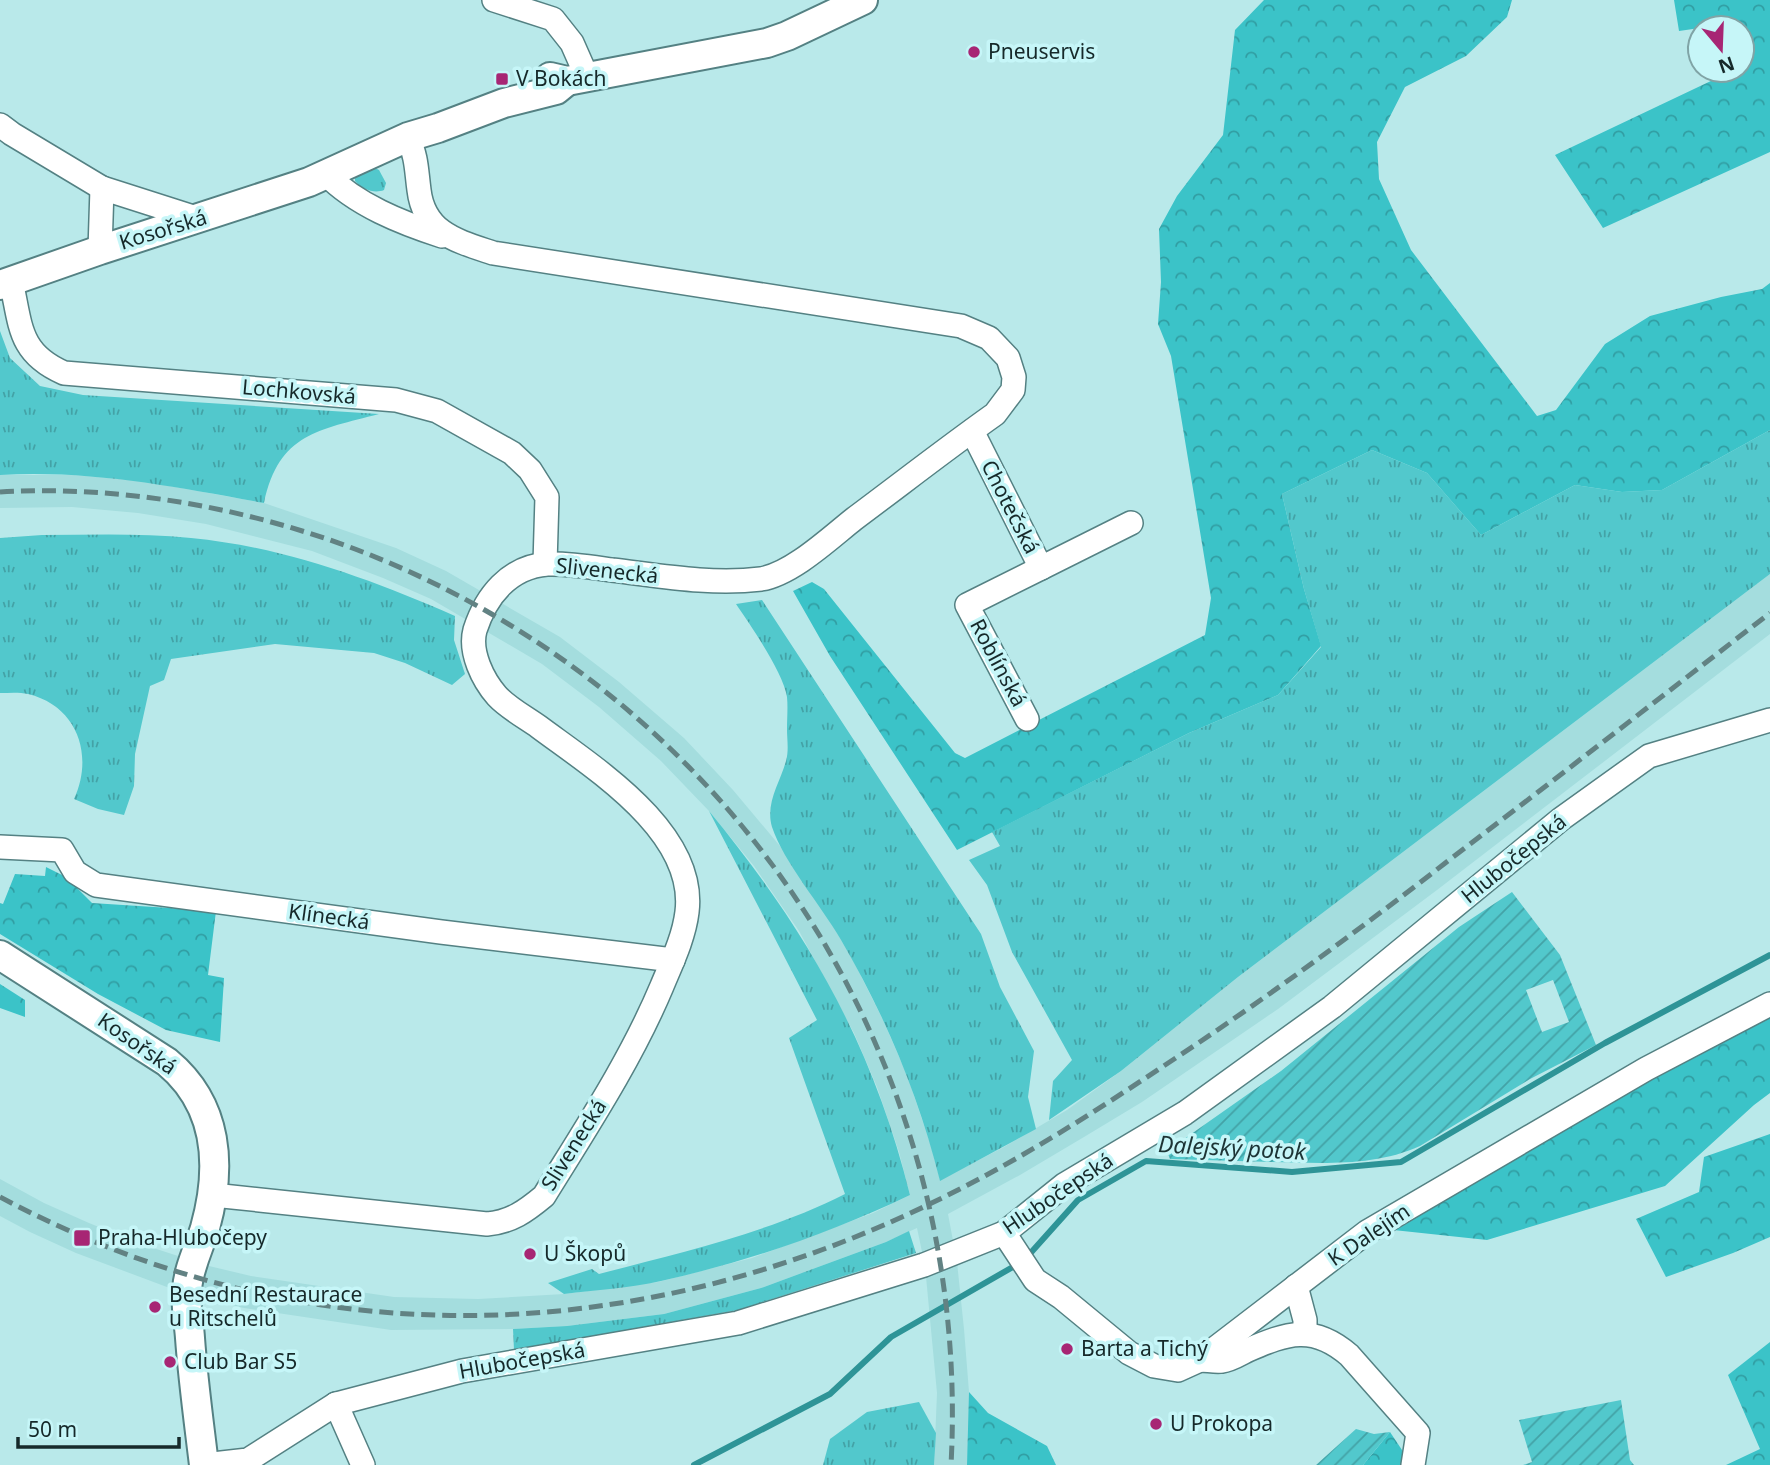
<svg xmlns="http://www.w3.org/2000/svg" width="1770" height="1465" font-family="'Noto Sans',sans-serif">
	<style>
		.built { fill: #a4ddde }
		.grass { fill: url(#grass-tufts) }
		.forest { fill: url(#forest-crowns) }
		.garden { fill: url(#garden-furrows); fill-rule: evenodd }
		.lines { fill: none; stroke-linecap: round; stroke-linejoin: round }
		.stream { stroke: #2e9497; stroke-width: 6 }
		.minor-casing { stroke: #548183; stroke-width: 26 }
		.tertiary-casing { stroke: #548183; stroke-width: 32 }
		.minor { stroke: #fff; stroke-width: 23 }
		.tertiary { stroke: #fff; stroke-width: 28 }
		.rail { stroke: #628283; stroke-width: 5; stroke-dasharray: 14 7; stroke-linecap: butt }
		.poi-dot { fill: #a72674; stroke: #c6f6f8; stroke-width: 2.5 }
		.labels { text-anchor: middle; stroke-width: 7; stroke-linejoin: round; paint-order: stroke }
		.poi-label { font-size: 21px; fill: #16292a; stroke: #c6f6f8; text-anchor: start }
		.street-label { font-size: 21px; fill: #16292a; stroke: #c6f6f8 }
		.water-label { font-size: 23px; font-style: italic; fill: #1d3435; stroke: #c6f6f8 }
	</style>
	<defs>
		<pattern id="grass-tufts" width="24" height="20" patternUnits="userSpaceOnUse" patternTransform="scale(1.75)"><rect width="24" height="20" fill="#52c8cc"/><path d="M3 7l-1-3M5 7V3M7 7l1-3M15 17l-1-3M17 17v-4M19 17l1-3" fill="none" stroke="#43a2a6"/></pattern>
		<pattern id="forest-crowns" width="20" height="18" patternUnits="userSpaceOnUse" patternTransform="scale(1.75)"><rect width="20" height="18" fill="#3bc3c8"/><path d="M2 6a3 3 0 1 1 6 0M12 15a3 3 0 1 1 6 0" fill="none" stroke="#319ea3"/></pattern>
		<pattern id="garden-furrows" width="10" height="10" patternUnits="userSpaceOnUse" patternTransform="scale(1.75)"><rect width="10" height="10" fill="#52c8cc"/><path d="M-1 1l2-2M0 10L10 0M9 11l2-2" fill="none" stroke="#43a2a6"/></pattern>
	</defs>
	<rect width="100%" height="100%" fill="#b9e9ea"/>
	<polygon class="built" points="0,475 74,475 142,481 264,503 396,548 446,571 560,637 619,682 684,738 733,790 780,846 826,914 855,964 883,1020 907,1075 930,1143 940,1180 1004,1147 1067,1110 1121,1071 1238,977 1770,574 1770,634 1437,890 1278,1009 1142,1102 1084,1137 1020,1175 948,1214 957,1262 964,1329 969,1392 969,1434 967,1465 934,1465 937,1393 925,1266 917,1228 886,1242 761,1288 664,1314 567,1326 513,1329 391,1330 244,1308 183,1293 76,1253 30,1232 0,1216 0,1179 44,1203 89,1223 138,1243 209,1266 251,1276 394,1297 478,1299 564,1294 658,1282 752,1258 873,1213 910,1195 899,1152 877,1087 854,1033 799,931 754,866 709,811 661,761 599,707 542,664 431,599 383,578 312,551 206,524 138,513 72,507 0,508"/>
	<g class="grass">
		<path d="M373 167 379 170 386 183 384 190C374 194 362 189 355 181V175Z"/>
		<path d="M0 331 10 358 40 386 83 395 379 414C319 430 279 433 264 503 174 487 93 470 0 475Z"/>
		<polygon points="1770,430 1770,574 1238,977 1121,1071 1049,1120 1053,1081 1072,1060 1012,952 987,885 969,860 1000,846 992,832 1189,733 1278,695 1321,647 1304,589 1282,494 1372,450 1427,473 1481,535 1575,485 1622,492 1662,490"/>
		<path d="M42 535C92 535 142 533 191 538 284 547 370 579 455 616L454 640 465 674 452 685 405 663 374 653 275 644 171 659 164 680 150 686 135 754 134 786 124 815 98 809 74 799C94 756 78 706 28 694 19 692 9 693 0 693V538Z"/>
		<path d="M762 600 981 934 1000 987 1034 1051 1028 1097 1036 1129 940 1181C919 1096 885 1015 841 940 821 905 784 863 772 827 765 803 780 783 786 761 789 751 787 739 787 729 787 719 788 707 787 697 783 672 751 626 736 604Z"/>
		<path d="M709 811C807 930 873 1045 910 1195 831 1233 746 1262 661 1281 629 1288 596 1290 564 1294L548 1283 592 1269 599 1274C682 1252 768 1233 845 1194L789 1038 817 1020Z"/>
		<polygon points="909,1231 916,1253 738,1310 514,1350 513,1329 567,1326 664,1314 761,1288 886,1242"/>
		<polygon points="919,1402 936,1433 934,1465 823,1465 830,1439 867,1412"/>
	</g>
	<g class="forest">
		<polygon points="1264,0 1512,0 1507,17 1466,56 1405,87 1377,142 1379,179 1411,250 1537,416 1556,410 1605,344 1650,316 1721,297 1762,289 1770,283 1770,430 1662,490 1622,492 1575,485 1481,535 1427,473 1372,450 1282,494 1304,589 1321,646 1278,695 1189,733 957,850 830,656 793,591 812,582 824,589 955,753 965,758 1205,635 1211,598 1171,356 1158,324 1161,282 1159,229 1177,196 1223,135 1235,30"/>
		<polygon points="1674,0 1770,0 1770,152 1603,228 1555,155 1734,70 1742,70 1742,28 1700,28 1679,31"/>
		<polygon points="46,867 66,877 92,903 216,911 208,975 224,978 220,1042 166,1030 98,994 0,934 0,903 3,904 15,874 45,876"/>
		<polygon points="0,984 25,1000 25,1017 0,1008"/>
		<polygon points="1770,1017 1770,1093 1754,1105 1665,1186 1487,1240 1384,1229 1702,1052"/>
		<polygon points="1770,1134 1770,1237 1733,1253 1666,1277 1636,1219 1699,1192 1704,1157"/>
		<polygon points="1770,1342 1770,1465 1726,1465 1760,1449 1728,1375"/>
		<polygon points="969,1392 988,1413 1047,1446 1056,1465 967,1465"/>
		<polygon points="1390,1432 1402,1450 1403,1465 1363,1465"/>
	</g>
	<g class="garden">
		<path d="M1512 892 1560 955 1596 1045 1530 1079 1420 1146C1374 1167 1321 1163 1272 1162 1238 1161 1204 1160 1170 1159L1167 1151 1281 1071 1459 927ZM1553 980 1569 1022 1542 1032 1526 990Z"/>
		<polygon points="1621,1400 1630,1460 1634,1465 1523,1465 1532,1462 1519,1420"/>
		<polygon points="1356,1429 1374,1434 1390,1432 1363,1465 1316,1465"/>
	</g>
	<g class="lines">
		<g class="stream">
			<polyline points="1027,1257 1078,1200 1146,1161 1292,1172 1401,1162 1605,1043 1770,955"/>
			<polyline points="694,1465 830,1394 891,1337 1018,1264"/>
		</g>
		<g class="minor-casing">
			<g id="minor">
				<polyline points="494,0 553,19 572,43 587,77"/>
				<polyline points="0,125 12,134 102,188 199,219"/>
				<path d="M326 174C356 205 402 223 442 236"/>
				<polyline points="100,250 102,188"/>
				<path d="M11 281C21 325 18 353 64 373L396 400 437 411 512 453 530 470 547 497 545 564"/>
				<polyline points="972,431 1041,568 1131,523"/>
				<polyline points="1027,719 967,605 1041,568"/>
				<polyline points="0,847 62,850 75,872 96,885 441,932 673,960"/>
				<path d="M213 1195 487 1224C511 1222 526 1211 544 1196 586 1128 631 1060 662 986 672 962 684 937 687 912 697 832 594 768 539 727 525 717 508 708 497 696 483 680 469 652 475 630 486 596 509 567 547 564 568 563 591 567 612 570 662 576 711 585 761 579 792 574 830 538 854 519 901 484 947 448 995 414L1013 390 1014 377 1008 358 989 338 961 326 493 253C457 241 424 233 419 190 416 167 417 159 408 137"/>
				<polyline points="1004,1233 1035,1280 1061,1297 1129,1353 1154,1366 1178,1370 1200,1360 1367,1232 1646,1069 1770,1004"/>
				<polyline points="1296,1286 1305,1320 1305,1334"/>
				<path d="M1200 1360C1207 1360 1215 1362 1222 1361 1231 1360 1240 1354 1248 1350 1287 1333 1313 1324 1349 1355L1418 1433 1413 1465"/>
				<polyline points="336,1404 363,1465"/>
				<polyline points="204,1465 248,1460 336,1404 462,1371 738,1323 924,1265 1004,1233 1064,1185 1185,1113 1332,1007 1561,819 1649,756 1770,720"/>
			</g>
		</g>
		<g class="tertiary-casing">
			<g id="tertiary">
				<polyline points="550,77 567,81 767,43 787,36 863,0"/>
				<polyline points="0,285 100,250 309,182 408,137 438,128 504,103 556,90 567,81"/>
				<path d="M0 955 167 1062C219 1105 222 1167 205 1228 199 1248 188 1269 187 1290 185 1305 189 1322 190 1338 193 1380 199 1423 204 1465"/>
			</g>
		</g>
		<use href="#minor" class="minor"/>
		<use href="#tertiary" class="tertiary"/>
		<g class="rail">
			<path d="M0 492C119 485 243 507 355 549 733 693 973 1060 951 1465"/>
			<path d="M0 1197C305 1360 637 1350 944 1197 1019 1160 1090 1115 1159 1069 1257 1005 1351 936 1444 864 1553 781 1661 697 1770 613"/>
		</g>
	</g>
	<g class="poi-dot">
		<circle cx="974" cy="52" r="7"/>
		<rect x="495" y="72" width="14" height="14" rx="3.5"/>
		<rect x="73" y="1229" width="18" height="18" rx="3.5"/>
		<circle cx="530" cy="1254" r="7"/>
		<circle cx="155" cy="1307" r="7"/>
		<circle cx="1067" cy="1349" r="7"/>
		<circle cx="170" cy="1362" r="7"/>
		<circle cx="1156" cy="1424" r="7"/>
	</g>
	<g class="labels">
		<g class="poi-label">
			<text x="988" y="59">Pneuservis</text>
			<text x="516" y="86">V Bokách</text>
			<text x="98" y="1245">Praha-Hlubočepy</text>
			<text x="544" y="1261">U Škopů</text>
			<text x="169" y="1302">Besední Restaurace<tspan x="169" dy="24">u Ritschelů</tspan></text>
			<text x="1081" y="1356">Barta a Tichý</text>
			<text x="184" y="1369">Club Bar S5</text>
			<text x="1170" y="1431">U Prokopa</text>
		</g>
		<g class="street-label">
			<text transform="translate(163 230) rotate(-17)" y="7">Kosořská</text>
			<text transform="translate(299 392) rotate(5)" y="7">Lochkovská</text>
			<text transform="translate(1010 507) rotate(63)" y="7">Chotečská</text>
			<text transform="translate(607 571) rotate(6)" y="7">Slivenecká</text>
			<text transform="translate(998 663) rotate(62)" y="7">Roblínská</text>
			<text transform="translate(1514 859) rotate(-39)" y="7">Hlubočepská</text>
			<text transform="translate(329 917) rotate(8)" y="7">Klínecká</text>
			<text transform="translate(137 1044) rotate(35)" y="7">Kosořská</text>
			<text transform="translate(574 1145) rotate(-58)" y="7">Slivenecká</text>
			<text transform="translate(1058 1194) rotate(-34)" y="7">Hlubočepská</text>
			<text transform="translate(1369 1235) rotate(-34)" y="7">K Dalejím</text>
			<text transform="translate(522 1361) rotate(-10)" y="7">Hlubočepská</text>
		</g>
		<g class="water-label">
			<text transform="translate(1232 1148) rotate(3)" y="8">Dalejský potok</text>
		</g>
	</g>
	<g transform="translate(1721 49) rotate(161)"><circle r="33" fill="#c6f6f8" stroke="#80a4a6" stroke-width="2"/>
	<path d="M0-5L12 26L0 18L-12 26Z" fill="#a72674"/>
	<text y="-10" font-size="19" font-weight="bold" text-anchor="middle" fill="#16292a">N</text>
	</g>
	<path d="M18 1437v10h161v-10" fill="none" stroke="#16292a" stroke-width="3.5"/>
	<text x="28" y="1437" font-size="21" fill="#16292a" stroke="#c6f6f8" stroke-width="5" paint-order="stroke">50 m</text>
</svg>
